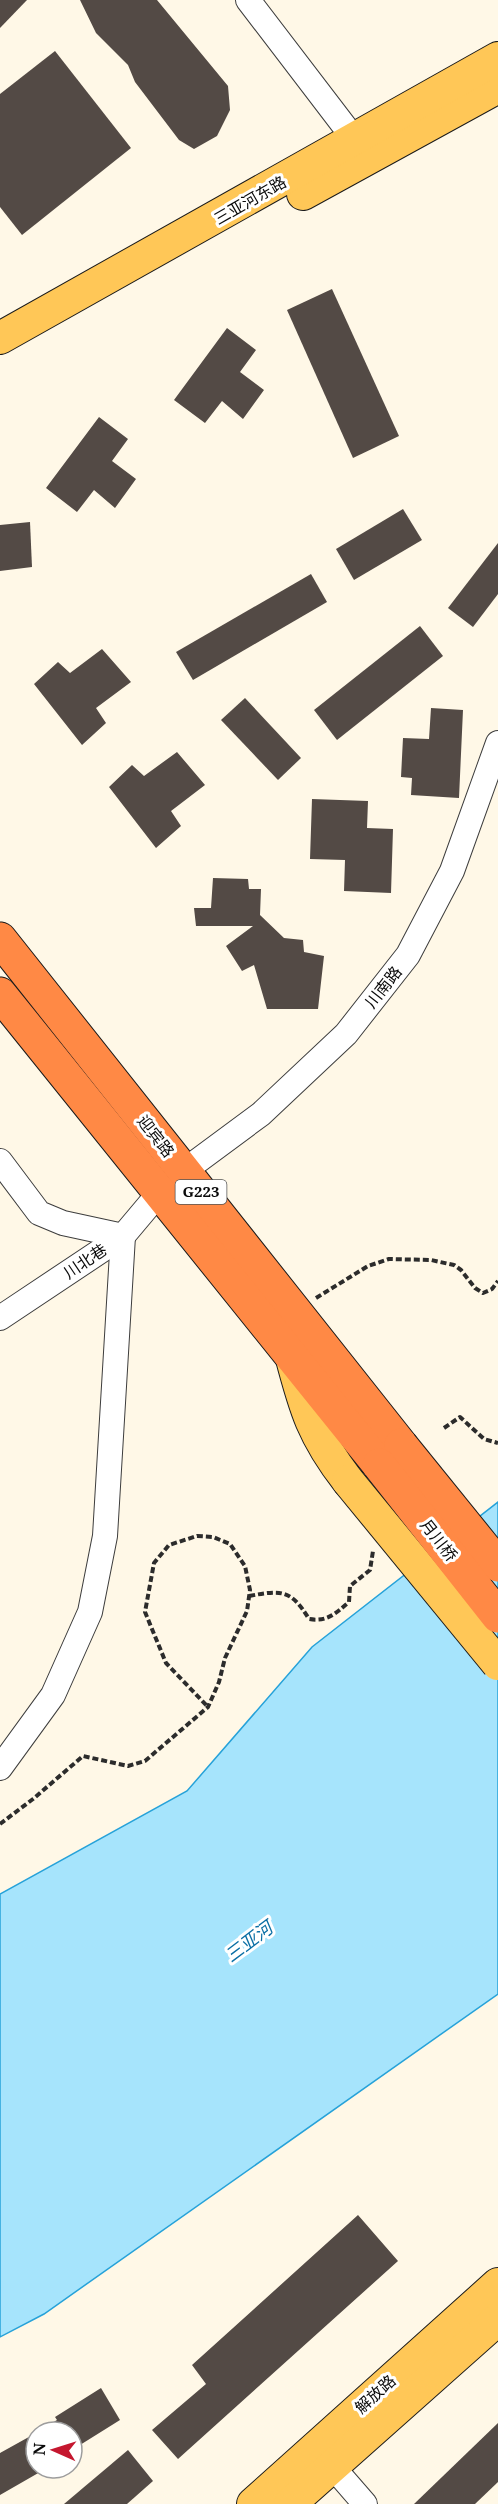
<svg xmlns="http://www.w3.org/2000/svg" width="498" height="2504" font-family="'Noto Serif','Noto Sans SC',serif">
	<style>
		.water { fill: #a6e4fc; stroke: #26a2d9; stroke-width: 1.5 }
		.building { fill: #534a45 }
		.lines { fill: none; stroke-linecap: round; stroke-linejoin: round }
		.minor-casing { stroke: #3d3d3d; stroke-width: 26 }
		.major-casing { stroke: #1b1b1b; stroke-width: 34 }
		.highway-casing { stroke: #1b1b1b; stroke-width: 35 }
		.path { stroke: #2c2c2c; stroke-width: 4; stroke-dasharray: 6 3; stroke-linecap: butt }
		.minor { stroke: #fff; stroke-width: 24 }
		.major { stroke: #ffc757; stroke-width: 32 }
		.highway { stroke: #ff8945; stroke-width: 33 }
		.major-bridge-casing { stroke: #1b1b1b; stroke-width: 34; stroke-linecap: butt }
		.highway-bridge-casing { stroke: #1b1b1b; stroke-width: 35; stroke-linecap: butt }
		.major-bridge { stroke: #ffc757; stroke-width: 32 }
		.highway-bridge { stroke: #ff8945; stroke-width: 33 }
		.labels { text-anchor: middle; stroke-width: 6; stroke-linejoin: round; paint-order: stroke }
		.shield { fill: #fff; stroke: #545454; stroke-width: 1.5 }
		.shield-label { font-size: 15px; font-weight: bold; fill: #0a0a0a }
		.street-label { font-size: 16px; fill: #0a0a0a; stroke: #fff }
		.water-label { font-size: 18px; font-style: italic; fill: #0a6fa5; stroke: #fff }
	</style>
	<rect width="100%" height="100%" fill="#fff8e7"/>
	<polygon class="water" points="498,1502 498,1994 44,2314 0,2337 0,1894 187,1791 312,1647"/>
	<g class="building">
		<polygon points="0,0 27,0 0,28"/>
		<polygon points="80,0 157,0 228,86 230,110 217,136 194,149 179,140 135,82 128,65 96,33"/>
		<polygon points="55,51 131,148 22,235 0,207 0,94"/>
		<polygon points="332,289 399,436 353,458 287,310"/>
		<polygon points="227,328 256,350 240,372 264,390 243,419 222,401 205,423 174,400"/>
		<polygon points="99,417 128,439 112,461 136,479 115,508 94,490 77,512 46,488"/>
		<polygon points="403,509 422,540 354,580 336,549"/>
		<polygon points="30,522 32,567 0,571 0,525"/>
		<polygon points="498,543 498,594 473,627 448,608"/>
		<polygon points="311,574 327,602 193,680 176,652"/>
		<polygon points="420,626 443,656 337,740 314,710"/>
		<polygon points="102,649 131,682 96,708 106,723 82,745 34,684 58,662 70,673"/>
		<polygon points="245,698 301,758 278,780 221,720"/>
		<polygon points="431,708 463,710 459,798 411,795 412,778 401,777 403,738 429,739"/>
		<polygon points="177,752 205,785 171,811 181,826 156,848 109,787 132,765 144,776"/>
		<polygon points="312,799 368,801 367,828 393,829 391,893 344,891 345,860 310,859"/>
		<polygon points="213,878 248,879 249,889 261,889 260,915 284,938 303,940 304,952 324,956 318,1009 267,1009 254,965 242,971 226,946 253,926 196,926 194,908 211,908"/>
		<polygon points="358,2215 398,2261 178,2459 152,2430 206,2384 192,2365"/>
		<polygon points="101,2388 120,2420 72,2450 72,2432 37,2432 57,2420 55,2417"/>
		<polygon points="498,2423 498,2482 475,2504 414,2504"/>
		<polygon points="36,2433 36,2468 47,2468 0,2495 0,2453"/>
		<polygon points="128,2450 153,2481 127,2504 64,2504"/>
	</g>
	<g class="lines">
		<g class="minor-casing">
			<g id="minor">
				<polyline points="248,0 355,140"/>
				<polyline points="0,1161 39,1213 63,1223 123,1236 105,1536 90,1612 53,1695 0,1768"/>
				<polyline points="184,1171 261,1114 346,1034 408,955 452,871 498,743"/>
				<polyline points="0,1318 123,1236 160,1192"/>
				<polyline points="332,2466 365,2504"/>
			</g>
		</g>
		<g class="major-casing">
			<g id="major">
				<polyline points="303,194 498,87"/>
				<polyline points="0,338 498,58"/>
				<path d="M291 1355C305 1409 313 1436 348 1481"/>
				<polyline points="253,2504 498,2284"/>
				<polyline points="290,2504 498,2319"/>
			</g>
		</g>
		<g class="highway-casing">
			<g id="highway">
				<polyline points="0,939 401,1445"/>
				<polyline points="0,994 379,1465"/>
			</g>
		</g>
		<g class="path">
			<polyline points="316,1298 368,1266 389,1259 431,1260 454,1265 461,1270 475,1288 483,1293 492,1289 498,1281"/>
			<polyline points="444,1428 460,1417 484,1439 498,1443"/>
			<path d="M249 1596C281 1590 291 1589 309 1619 327 1622 335 1614 349 1602L350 1586 370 1570 373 1551"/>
			<polyline points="0,1824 33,1799 83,1756 128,1766 145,1761 208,1707 219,1682 225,1658 247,1611 250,1590 245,1566 230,1544 213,1537 197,1536 169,1545 154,1563 145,1612 166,1663 208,1707"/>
		</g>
		<use href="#minor" class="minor"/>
		<use href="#major" class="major"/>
		<use href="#highway" class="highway"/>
		<g class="major-bridge-casing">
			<polyline id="major-bridge" points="348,1481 498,1664"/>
		</g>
		<g class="highway-bridge-casing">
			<g id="highway-bridge">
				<polyline points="401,1445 498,1565"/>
				<polyline points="379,1465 498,1616"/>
			</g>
		</g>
		<use href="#major-bridge" class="major-bridge"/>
		<use href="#highway-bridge" class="highway-bridge"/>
	</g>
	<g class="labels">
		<rect class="shield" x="175.5" y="1180" width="51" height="24" rx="4.5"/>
		<g class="shield-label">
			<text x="201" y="1197">G223</text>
		</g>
		<g class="street-label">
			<text transform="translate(250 200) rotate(-30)" y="6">三亚河东路</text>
			<text transform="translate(383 987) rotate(-52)" y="6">川南路</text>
			<text transform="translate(156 1136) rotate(52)" y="6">迎宾路</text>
			<text transform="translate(85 1261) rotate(-34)" y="6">川北巷</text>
			<text transform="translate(439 1540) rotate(52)" y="6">月川桥</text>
			<text transform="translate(375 2394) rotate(-42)" y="6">解放路</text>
		</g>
		<g class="water-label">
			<text transform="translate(249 1942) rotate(-37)" y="6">三亚河</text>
		</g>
	</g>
	<g transform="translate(54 2450) rotate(273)"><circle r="28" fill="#ffffff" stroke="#9d9d9d" stroke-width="1.5"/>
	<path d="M0-4.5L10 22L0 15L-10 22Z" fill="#c5172f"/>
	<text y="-9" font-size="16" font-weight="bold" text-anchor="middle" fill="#0a0a0a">N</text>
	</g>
</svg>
